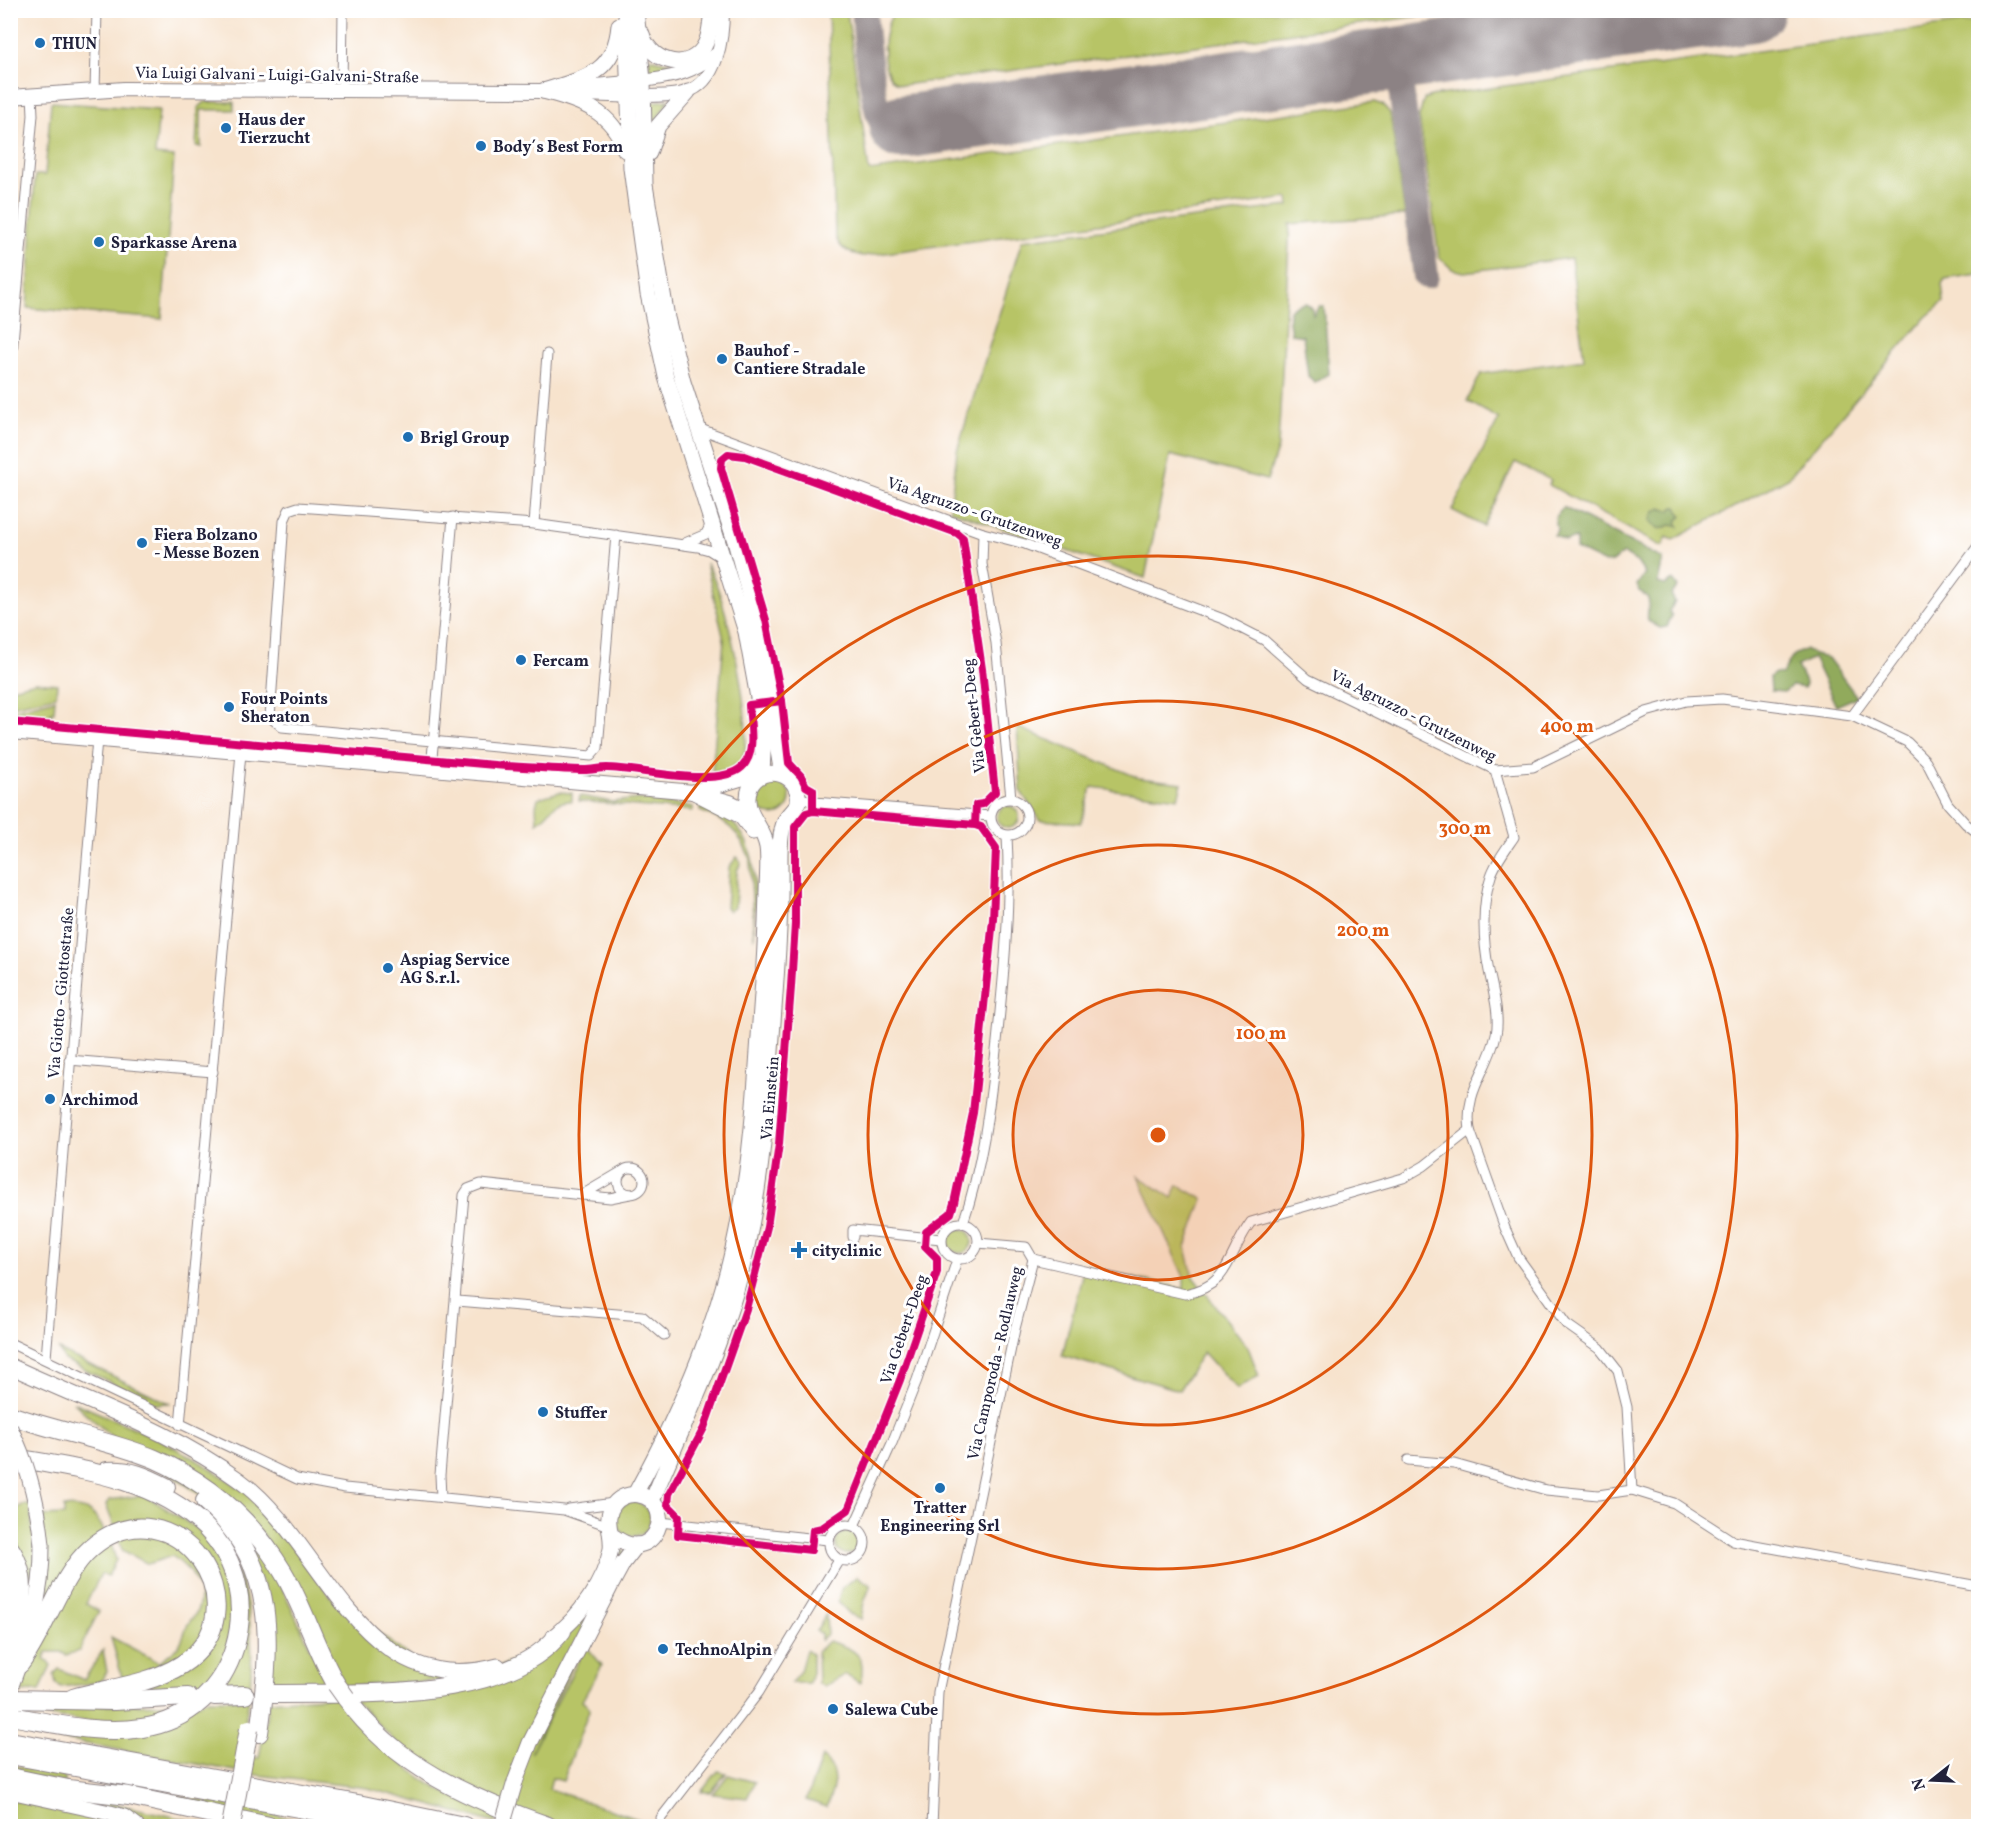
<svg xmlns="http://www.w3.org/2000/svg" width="1989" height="1837" font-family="Vollkorn,serif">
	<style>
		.green { fill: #b7c466; stroke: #6c7350; stroke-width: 1.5 }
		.forest { fill: #91aa5b; stroke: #5a664b; stroke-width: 1.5 }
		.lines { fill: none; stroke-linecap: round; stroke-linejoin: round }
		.taxiway { stroke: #8c8284; stroke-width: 26 }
		.runway { stroke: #8c8284; stroke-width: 64 }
		.minor-casing { stroke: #8c8284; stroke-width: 11 }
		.tertiary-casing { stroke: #8c8284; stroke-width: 14 }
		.secondary-casing { stroke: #8c8284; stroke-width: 16 }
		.primary-casing { stroke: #8c8284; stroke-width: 17 }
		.trunk-casing { stroke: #8c8284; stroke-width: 17 }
		.motorway-casing { stroke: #8c8284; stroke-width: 20 }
		.minor { stroke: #fff; stroke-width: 9 }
		.tertiary { stroke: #fff; stroke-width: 12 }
		.secondary { stroke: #fff; stroke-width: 14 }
		.primary { stroke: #fff; stroke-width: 15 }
		.trunk { stroke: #fff; stroke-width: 15 }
		.motorway { stroke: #fff; stroke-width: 18 }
		.primary-bridge-casing { stroke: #8c8284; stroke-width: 17; stroke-linecap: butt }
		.trunk-bridge-casing { stroke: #8c8284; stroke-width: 17; stroke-linecap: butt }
		.motorway-bridge-casing { stroke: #8c8284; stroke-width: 20; stroke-linecap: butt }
		.primary-bridge { stroke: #fff; stroke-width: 15 }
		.trunk-bridge { stroke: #fff; stroke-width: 15 }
		.motorway-bridge { stroke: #fff; stroke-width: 18 }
		.cycleway-casing { stroke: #fff; stroke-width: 11 }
		.cycleway { stroke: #d6006c; stroke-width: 8 }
		.ring { fill: none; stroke: #de560e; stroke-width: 3 }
		.poi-dot { fill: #1f6fb2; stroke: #fff; stroke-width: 2 }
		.labels { text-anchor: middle; stroke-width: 6; stroke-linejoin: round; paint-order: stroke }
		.poi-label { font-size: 16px; font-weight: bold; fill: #22223b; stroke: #fff; text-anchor: start }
		.street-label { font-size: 16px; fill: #22223b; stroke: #fff }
		.centre { fill: #de560e; stroke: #fff; stroke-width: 3 }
		.ring-label { font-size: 18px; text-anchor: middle; font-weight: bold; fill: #de560e; stroke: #fff; stroke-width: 6; stroke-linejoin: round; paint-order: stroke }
	</style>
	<rect width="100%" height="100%" fill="#fff"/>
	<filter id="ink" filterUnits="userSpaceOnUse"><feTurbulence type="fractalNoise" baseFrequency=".0167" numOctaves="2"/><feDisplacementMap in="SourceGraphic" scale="12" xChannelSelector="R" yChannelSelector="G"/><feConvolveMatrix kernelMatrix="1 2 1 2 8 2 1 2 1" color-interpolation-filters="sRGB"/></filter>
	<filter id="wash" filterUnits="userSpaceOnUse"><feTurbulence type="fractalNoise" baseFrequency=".008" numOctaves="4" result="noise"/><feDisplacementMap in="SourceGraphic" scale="24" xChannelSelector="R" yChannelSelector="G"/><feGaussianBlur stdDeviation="1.35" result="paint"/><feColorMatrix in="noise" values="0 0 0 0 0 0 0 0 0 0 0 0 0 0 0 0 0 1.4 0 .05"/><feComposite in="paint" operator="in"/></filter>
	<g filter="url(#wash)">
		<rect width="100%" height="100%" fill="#f7e3cd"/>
		<g class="green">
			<path d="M828 11H847L869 171 1374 102 1383 105 1390 113 1405 215 1290 224 1278 447 1267 480 1170 455 1145 578 950 510 957 451 1022 240 1289 206 1288 198 863 256C848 253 838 249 835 233Z"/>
			<path d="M896 11V10L1458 11 903 85C877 83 880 25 896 11Z"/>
			<polygon points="1978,21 1978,274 1945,279 1942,284 1944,302 1926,317 1788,478 1673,540 1667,537 1662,547 1549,485 1551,480 1515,462 1483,526 1452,510 1499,419 1467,401 1481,374 1584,359 1571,258 1464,272 1452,269 1439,257 1419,117 1424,99 1431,96"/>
			<polygon points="649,58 686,67 649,74"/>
			<polygon points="669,100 652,126 651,102"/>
			<polygon points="51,102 159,110 155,155 174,157 162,319 27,308 35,175 45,175"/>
			<polygon points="205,102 234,102 234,110 201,110 201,147 196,146 198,108"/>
			<path d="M706 563C725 589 757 732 742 760L729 770 712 773 724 640Z"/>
			<polygon points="36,682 57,684 56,696 11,706 11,688"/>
			<polygon points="55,699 54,712 51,712 51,716 12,712 12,710"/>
			<polygon points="1017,727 1139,778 1182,783 1178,798 1092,787 1081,823 1040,820 1021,792"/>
			<circle cx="773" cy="798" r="17"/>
			<path d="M559 792 572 793V801C552 800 551 814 537 822L536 806 538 798Z"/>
			<polygon points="580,796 612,802 639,799 693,807 693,811 579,801"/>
			<circle cx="1008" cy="817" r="11"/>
			<path d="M700 807C767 823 754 886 754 939L750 859C740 832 726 820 700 811Z"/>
			<polygon points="737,857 741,862 737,871 735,907 729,911 726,907 729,867"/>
			<polygon points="1138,1176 1172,1198 1178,1185 1203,1199 1186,1247 1193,1277 1248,1347 1259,1376 1237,1389 1203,1352 1179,1390 1062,1356 1084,1267 1184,1289 1184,1277"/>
			<circle cx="960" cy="1241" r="12"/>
			<polygon points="59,1350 169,1403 156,1404 64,1360"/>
			<polygon points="73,1402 157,1438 204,1464 256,1499 332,1598 430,1672 451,1680 344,1686 263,1535 112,1437"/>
			<path d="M117 1475C134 1478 148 1485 164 1493 243 1532 257 1610 250 1690L215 1691C268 1620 243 1542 171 1499 159 1492 147 1484 133 1481 127 1479 121 1479 117 1475Z"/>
			<polygon points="200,1489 267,1556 329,1687 270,1690 263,1584"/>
			<polygon points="145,1495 199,1530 222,1562 234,1604 227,1653 202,1691 123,1695 211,1639 200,1551 114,1526 106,1505 109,1500"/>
			<circle cx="633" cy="1519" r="17"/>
			<polygon points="22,1505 30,1505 36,1559 31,1605 11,1666 23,1623 17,1547 11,1536 11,1513"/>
			<path d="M64 1507C87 1508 94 1510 104 1531L39 1616 43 1516 64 1515Z"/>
			<circle cx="847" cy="1543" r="11"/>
			<path d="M121 1534 172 1539 201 1570 209 1606 202 1636 177 1660 123 1681 111 1637 160 1663C165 1655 171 1654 177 1648 182 1643 184 1633 187 1626 189 1621 195 1616 197 1611 207 1588 189 1568 172 1556L148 1564 122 1550 119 1540 111 1544 116 1560 108 1576 101 1574 86 1604 99 1611 79 1651 66 1655 61 1652H47L44 1659 51 1665 40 1691 17 1692 75 1572Z"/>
			<polygon points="614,1548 626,1552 531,1753 586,1646 602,1665 582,1701 590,1708 563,1781 552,1778 549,1789 658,1826 562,1826 515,1811 406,1753 352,1697 466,1685 566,1632"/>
			<path d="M11 1556C21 1579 17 1603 11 1626Z"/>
			<polygon points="857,1576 871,1585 864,1602 861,1619 850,1614 838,1602 841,1589"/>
			<polygon points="826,1614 827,1634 821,1640 821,1633 816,1631"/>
			<path d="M828 1641C853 1648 868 1654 860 1683L846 1674 824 1686 818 1684 817 1652Z"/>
			<polygon points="103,1650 107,1672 100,1682 61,1687 56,1684 54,1674 59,1669 84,1680"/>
			<polygon points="806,1650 812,1654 812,1673 809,1683 791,1683 800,1671"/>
			<path d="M338 1696C365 1725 396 1763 430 1784 451 1797 474 1806 498 1815L495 1823 368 1788 257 1775 11 1730 10 1720 113 1735 209 1699H249L239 1755 259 1758 269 1701Z"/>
			<polygon points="187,1704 176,1712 121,1726 11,1711 10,1706"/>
			<path d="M822 1757C840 1772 834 1787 827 1807L806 1800Z"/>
			<polygon points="10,1765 65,1776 65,1783 11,1772"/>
			<polygon points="718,1771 726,1773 711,1792 701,1792"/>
			<polygon points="728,1775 755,1782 747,1798 713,1794"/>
			<polygon points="90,1780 251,1809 322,1826 295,1826 201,1809"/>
			<path d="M60 1792 216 1826C162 1826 111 1810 60 1792Z"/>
			<polygon points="15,1800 103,1819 123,1826 12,1826 10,1804"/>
		</g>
		<g class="forest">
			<path d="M1306 303 1312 308 1313 315 1319 306H1324L1329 374 1315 382 1308 376 1303 336 1291 334C1289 317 1282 306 1306 303Z"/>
			<path d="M1563 507 1663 559 1658 583 1665 585 1673 580 1678 587 1671 594 1675 602 1669 611 1672 616 1667 627 1660 628 1648 621C1645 607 1656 600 1639 591L1637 585 1645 574 1637 562 1623 553 1613 562 1605 563 1576 549V538L1566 541 1554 535 1557 530 1555 518Z"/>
			<polygon points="1674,507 1677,507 1682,516 1677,521 1679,527 1671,525 1660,529 1653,525 1650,520 1654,512 1661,508 1669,511"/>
			<polygon points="1806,649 1814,655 1828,658 1857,697 1836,706 1813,658 1797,666 1806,684 1804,688 1792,686 1784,692 1771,691 1770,677 1775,673 1782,674 1793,655"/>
		</g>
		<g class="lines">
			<g class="taxiway">
				<path d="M865 10C863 23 874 108 880 118 886 126 892 127 901 127"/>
				<polyline points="1589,10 1598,24 1621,29"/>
				<polyline points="1561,37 1583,27 1589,10"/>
				<polyline points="1397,59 1426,276"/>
			</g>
			<polyline class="runway" points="901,127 1753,10"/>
		</g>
	</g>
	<g filter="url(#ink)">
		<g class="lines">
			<g class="minor-casing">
				<g id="minor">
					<polyline points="342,90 343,10"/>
					<polyline points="95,91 97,10"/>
					<polyline points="10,376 33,115 32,95"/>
					<path d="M698 431 703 430 983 533 1025 544 1223 619 1264 640 1308 679 1495 770 1514 837C1506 849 1495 863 1491 876 1481 905 1483 942 1489 971 1493 991 1500 1015 1496 1035 1488 1071 1464 1090 1470 1130L1505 1228 1518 1257 1566 1324 1600 1348 1618 1371 1627 1407 1632 1490"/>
					<polyline points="534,524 547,354"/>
					<polyline points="983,533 982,564 996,643 1011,798"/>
					<polyline points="616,535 598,748 591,756 282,727 270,717 284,521 289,510 298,507 534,524 698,547 709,550 722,558"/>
					<polyline points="685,543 706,534 712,521"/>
					<polyline points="1852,716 1978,546"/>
					<polyline points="431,769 453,517"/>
					<polyline points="1495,770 1533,767 1646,712 1686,701 1722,699 1852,716 1907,742 1926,761 1948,804 1966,824 1978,833"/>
					<polyline points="798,797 814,802 990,816"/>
					<circle cx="1009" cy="817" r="18"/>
					<polyline points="69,1060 213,1072"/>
					<circle cx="631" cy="1181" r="13"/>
					<polyline points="582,1195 621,1172"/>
					<circle cx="960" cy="1241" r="18"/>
					<path d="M963 1223C983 1165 990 1102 997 1042 1004 973 1011 905 1007 836"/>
					<polyline points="853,1237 853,1230 941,1239"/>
					<polyline points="978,1243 1026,1247 1033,1259"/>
					<polyline points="457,1301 642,1316 664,1335"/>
					<polyline points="10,1343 297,1479 345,1488 564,1510 609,1526"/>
					<polyline points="46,1358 97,739"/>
					<polyline points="180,1425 241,753"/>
					<polyline points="1408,1460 1454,1464 1546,1490 1598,1495 1632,1490 1674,1503 1733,1541 1978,1586"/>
					<polyline points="441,1497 440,1475 464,1195 468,1189 481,1184 610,1198 630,1194"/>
					<polyline points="569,1509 614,1503"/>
					<polyline points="660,1522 828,1540"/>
					<circle cx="847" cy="1543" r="18"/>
					<polyline points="854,1526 892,1443 917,1380 957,1260"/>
					<polyline points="661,1818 759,1692 839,1560"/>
					<path d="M932 1826 938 1692 1015 1329 1033 1259 1185 1294C1232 1285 1227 1254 1251 1222L1403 1178 1424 1166 1470 1130"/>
				</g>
			</g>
			<g class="tertiary-casing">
				<g id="tertiary">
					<path d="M643 81C676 76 689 75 716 54"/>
					<path d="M643 96C657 95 673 97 686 92 718 82 723 38 723 10"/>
				</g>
			</g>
			<g class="secondary-casing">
				<g id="secondary">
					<polyline points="581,94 640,96"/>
					<polyline points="10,97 124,89 543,91 638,82"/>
					<polyline points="10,732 694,792 730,802 750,812"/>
				</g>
			</g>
			<g class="primary-casing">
				<g id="primary">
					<polyline points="626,10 631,168 648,294 666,377 746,632 764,731 762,774"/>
					<polyline points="636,10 643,81 645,185 667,318 683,382 735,541 754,611 782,774"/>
					<path d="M642 34C649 59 681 72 700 52 710 41 710 25 712 10"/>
					<path d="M543 91C579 100 613 111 625 150"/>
					<path d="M543 91C583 79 615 74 619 25"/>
					<polyline points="649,153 658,126 688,92"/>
					<polyline points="694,792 745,777 756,763"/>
					<polyline points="694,792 741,816 753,832"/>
					<path d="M10 1366C86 1402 171 1430 239 1480 326 1543 359 1703 498 1666"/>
					<path d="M635 1494C683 1406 723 1313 740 1214 753 1146 756 1077 761 1008 764 970 766 931 767 893 767 878 769 861 767 847 764 828 747 816 748 798 749 766 793 765 798 795 800 809 790 811 785 821 779 833 780 854 780 867 781 928 775 990 771 1051 765 1133 758 1215 735 1294 713 1366 680 1432 652 1501"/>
					<path d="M554 1636C579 1619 605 1580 611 1549 613 1533 603 1518 614 1504 626 1489 652 1492 658 1511 663 1526 653 1544 637 1545 627 1546 619 1540 611 1535"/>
					<polyline points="515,1782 530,1743 610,1587 623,1563 637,1545"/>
					<polyline points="10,1791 110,1813 124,1817 136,1826"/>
				</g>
			</g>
			<g class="trunk-casing">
				<g id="trunk">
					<path d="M10 1546C33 1578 22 1613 10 1647"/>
					<path d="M10 1688C28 1641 43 1596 42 1545"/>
				</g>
			</g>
			<g class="motorway-casing">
				<g id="motorway">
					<path d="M10 1415C57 1432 109 1440 155 1459 210 1483 253 1522 283 1572 304 1607 315 1648 336 1684"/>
					<path d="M10 1457C77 1469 154 1477 205 1527 272 1594 238 1714 142 1728 99 1735 53 1723 10 1716"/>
					<path d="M107 1471C130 1469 147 1477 166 1487"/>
					<path d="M205 1501C279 1564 271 1645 259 1733"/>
					<path d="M20 1664C46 1630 60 1575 91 1548 174 1477 268 1610 181 1665 149 1685 108 1688 73 1698"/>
					<path d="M273 1694C357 1692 506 1704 562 1631"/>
					<polyline points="214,1696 245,1695"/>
					<path d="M346 1698C395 1766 471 1799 548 1826"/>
					<polyline points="10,1699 114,1701 188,1697"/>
					<polyline points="10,1741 358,1804 464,1826"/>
					<polyline points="10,1755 397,1826"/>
					<polyline points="10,1777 68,1789 129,1796 269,1826"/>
				</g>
			</g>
			<use href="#minor" class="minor"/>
			<use href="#tertiary" class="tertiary"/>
			<use href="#secondary" class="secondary"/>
			<use href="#primary" class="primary"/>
			<use href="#trunk" class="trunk"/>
			<use href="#motorway" class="motorway"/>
			<g class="primary-bridge-casing">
				<polyline id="primary-bridge" points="502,1826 515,1782"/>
			</g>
			<g class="trunk-bridge-casing">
				<path id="trunk-bridge" d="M10 1428C29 1466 38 1503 42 1545"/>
			</g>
			<g class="motorway-bridge-casing">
				<g id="motorway-bridge">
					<polyline points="336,1684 346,1698"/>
					<polyline points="231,1826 249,1729"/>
				</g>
			</g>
			<use href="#primary-bridge" class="primary-bridge"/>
			<use href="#trunk-bridge" class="trunk-bridge"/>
			<use href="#motorway-bridge" class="motorway-bridge"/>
			<g class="cycleway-casing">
				<g id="cycleway">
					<path d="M10 722 506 766C532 767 558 770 584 770 592 770 599 768 607 768 638 768 718 789 742 767 757 753 750 724 749 705L782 701"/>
					<polyline points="813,811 813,790 806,786 801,776 789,763 782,701 766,620 721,468 722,459 728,454 745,456 957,533 963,538 982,669 995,792 983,804 976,805 975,825 981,827 996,848 993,919 973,1113 954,1203 951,1213 926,1232 925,1246 937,1258 937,1272 900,1380 848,1510 822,1528 813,1530 811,1550 678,1535 679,1516 668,1505 669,1494 704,1428 746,1309 767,1227 779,1144 791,987 795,924 795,827 806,813 813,811 975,825"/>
				</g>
			</g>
			<use href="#cycleway" class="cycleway"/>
		</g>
	</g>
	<circle cx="1158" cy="1135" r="145" fill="#de560e" fill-opacity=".12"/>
	<g class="ring">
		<circle cx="1158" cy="1135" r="145"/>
		<circle cx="1158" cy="1135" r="290"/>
		<circle cx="1158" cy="1135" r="434"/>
		<circle cx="1158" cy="1135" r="579"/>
	</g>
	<g class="poi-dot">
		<circle cx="40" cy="43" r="6"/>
		<circle cx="226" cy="128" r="6"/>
		<circle cx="481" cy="146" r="6"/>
		<circle cx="99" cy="242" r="6"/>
		<circle cx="722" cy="359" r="6"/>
		<circle cx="408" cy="437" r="6"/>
		<circle cx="142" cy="543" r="6"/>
		<circle cx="521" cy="660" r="6"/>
		<circle cx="229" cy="707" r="6"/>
		<circle cx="388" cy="968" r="6"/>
		<circle cx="50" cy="1099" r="6"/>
		<path d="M796 1241h6v6h6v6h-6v6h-6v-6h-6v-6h6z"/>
		<circle cx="543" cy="1412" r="6"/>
		<circle cx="940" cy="1488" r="6"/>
		<circle cx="663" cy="1649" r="6"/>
		<circle cx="833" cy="1709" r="6"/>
	</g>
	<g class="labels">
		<g class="poi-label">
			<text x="52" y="49">THUN</text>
			<text x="238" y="125">Haus der<tspan x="238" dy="18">Tierzucht</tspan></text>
			<text x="493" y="152">Body´s Best Form</text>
			<text x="111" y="248">Sparkasse Arena</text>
			<text x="734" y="356">Bauhof -<tspan x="734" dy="18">Cantiere Stradale</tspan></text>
			<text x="420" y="443">Brigl Group</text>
			<text x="154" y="540">Fiera Bolzano<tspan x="154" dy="18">- Messe Bozen</tspan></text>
			<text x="533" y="666">Fercam</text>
			<text x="241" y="704">Four Points<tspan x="241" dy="18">Sheraton</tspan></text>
			<text x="400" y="965">Aspiag Service<tspan x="400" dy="18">AG S.r.l.</tspan></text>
			<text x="62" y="1105">Archimod</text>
			<text x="812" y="1256">cityclinic</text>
			<text x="555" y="1418">Stuffer</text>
			<text x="940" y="1513" text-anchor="middle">Tratter<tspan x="940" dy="18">Engineering Srl</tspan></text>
			<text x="675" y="1655">TechnoAlpin</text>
			<text x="845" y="1715">Salewa Cube</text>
		</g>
		<g class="street-label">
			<text transform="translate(277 74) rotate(1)" y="6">Via Luigi Galvani - Luigi-Galvani-Straße</text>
			<text transform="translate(975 511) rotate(19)" y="6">Via Agruzzo - Grutzenweg</text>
			<text transform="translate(1414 715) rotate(27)" y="6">Via Agruzzo - Grutzenweg</text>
			<text transform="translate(973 716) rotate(-96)" y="6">Via Gebert-Deeg</text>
			<text transform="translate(60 993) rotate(-85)" y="6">Via Giotto - Giottostraße</text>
			<text transform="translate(769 1098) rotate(-85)" y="6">Via Einstein</text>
			<text transform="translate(903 1329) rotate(-71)" y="6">Via Gebert-Deeg</text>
			<text transform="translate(994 1363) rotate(-77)" y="6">Via Camporoda - Rodlauweg</text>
		</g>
	</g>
	<circle cx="1158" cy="1135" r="9" class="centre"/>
	<g class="ring-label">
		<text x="1567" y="732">400 m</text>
		<text x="1465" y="834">300 m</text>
		<text x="1363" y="936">200 m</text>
		<text x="1261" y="1039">100 m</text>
	</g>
	<rect width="1989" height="1837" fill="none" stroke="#fff" stroke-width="36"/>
	<g transform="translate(1932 1780) rotate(252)" stroke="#ffffff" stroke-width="4.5" paint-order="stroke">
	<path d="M0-4.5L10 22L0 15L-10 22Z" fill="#22223b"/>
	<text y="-9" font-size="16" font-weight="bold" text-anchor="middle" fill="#22223b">N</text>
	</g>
</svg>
